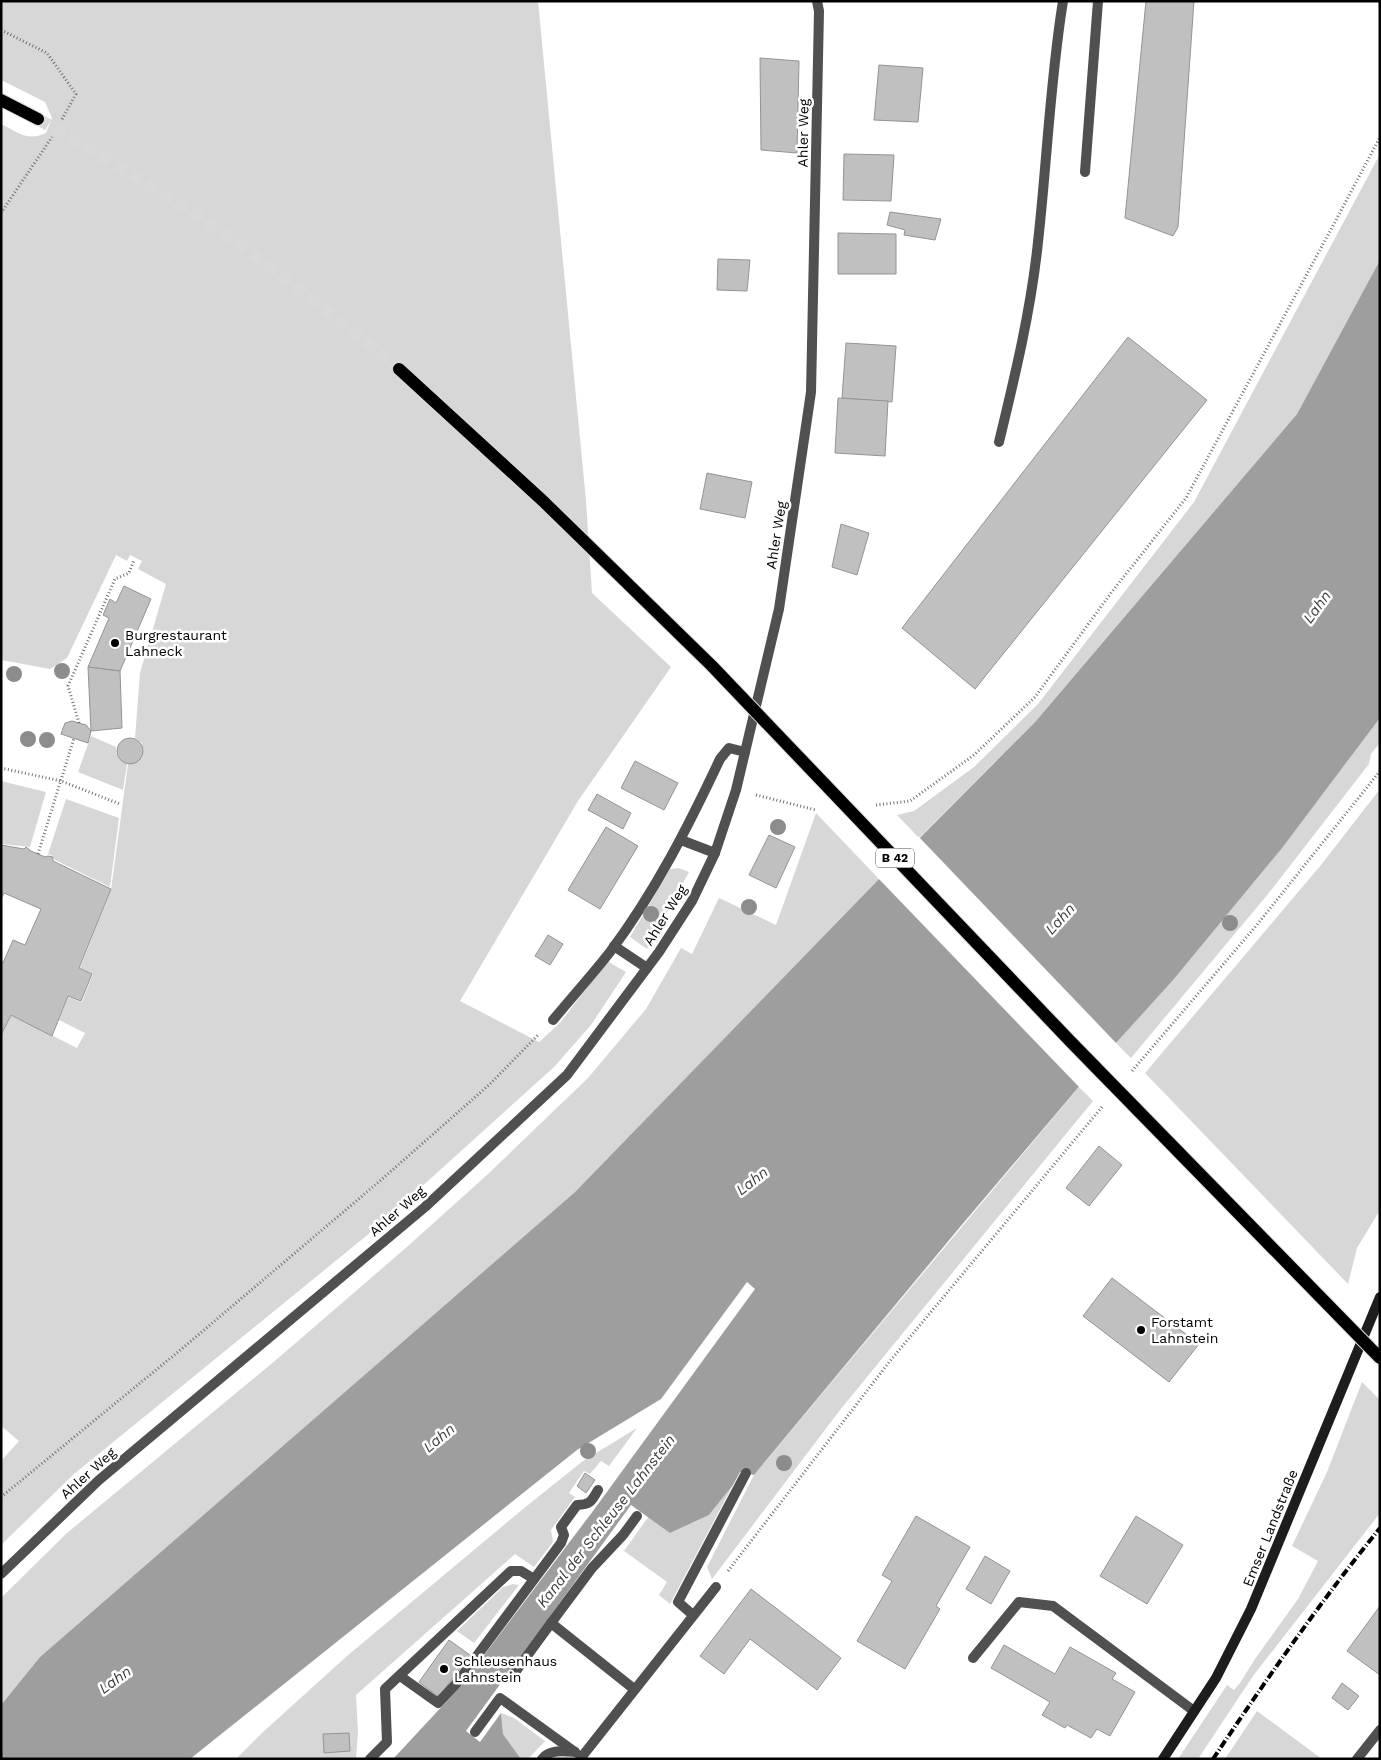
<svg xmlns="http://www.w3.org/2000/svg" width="1381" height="1760" font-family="'Work Sans',sans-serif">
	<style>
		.green { fill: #d7d7d7 }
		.water { fill: #9e9e9e }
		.pier { fill: #fff }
		.building { fill: #c0c0c0; stroke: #949494 }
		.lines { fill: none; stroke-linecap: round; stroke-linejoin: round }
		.primary-tunnel { stroke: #d9d9d9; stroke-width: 12; stroke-dasharray: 12 6; stroke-linecap: butt }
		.primary-casing { stroke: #dbdbdb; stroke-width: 14 }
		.path { stroke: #727272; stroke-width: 3; stroke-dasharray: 1 2.5; stroke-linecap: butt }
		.lane { stroke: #505050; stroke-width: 10 }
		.street { stroke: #505050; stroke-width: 10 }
		.secondary { stroke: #1d1d1d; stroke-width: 10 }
		.primary { stroke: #000; stroke-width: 12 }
		.rail { stroke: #000; stroke-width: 4; stroke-dasharray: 8 2.5 1 2.5; stroke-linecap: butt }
		.primary-bridge-casing { stroke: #dbdbdb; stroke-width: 14; stroke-linecap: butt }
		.primary-bridge { stroke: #000; stroke-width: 12 }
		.tree { fill: #8c8c8c }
		.poi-dot { fill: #000; stroke: #fff; stroke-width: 2 }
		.labels { text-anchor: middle; stroke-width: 5; stroke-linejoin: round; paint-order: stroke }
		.shield { fill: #fff; stroke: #4c4c4c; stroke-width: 1 }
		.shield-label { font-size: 12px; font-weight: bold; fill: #000 }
		.street-label { font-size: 14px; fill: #000; stroke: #fff }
		.poi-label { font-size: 14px; fill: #000; stroke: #fff; text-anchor: start }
		.water-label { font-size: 15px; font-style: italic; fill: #3f3f3f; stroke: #fff }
	</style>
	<rect width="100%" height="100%" fill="#fff"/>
	<g class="green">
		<path d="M1 1H538L586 501 592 593 671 667 578 801 460 1001 539 1042 560 1023 607 961 626 972 591 1025 554 1067 376 1228 74 1474 1 1545V1461L19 1441 1 1426V1035L11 1015 77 1048 85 1033 59 1020 68 997 82 1002 93 974 80 968 111 890 128 764H134L143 756 142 743 135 738 140 673 166 584 138 569 142 561 130 555 127 561 116 555 67 658 50 669 1 660V124C18 132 27 142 46 133L52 118 45 102 1 80Z"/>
		<polygon points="1380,154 1380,260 1297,414 1036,721 919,838 897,815 914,811 974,767 1038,704 1194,502"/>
		<path d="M1380 718V743L1371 754 1369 764 1268 894 1131 1058 1116 1043C1209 939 1297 830 1380 718Z"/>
		<path d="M91 736 116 747C116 756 118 760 127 764L123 790 78 772Z"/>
		<polygon points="1,781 46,792 30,847 1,844"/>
		<polygon points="1380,789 1380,1210 1357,1248 1348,1284 1145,1073 1321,865"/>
		<polygon points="66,799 119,818 110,887 55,860 53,856 48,854"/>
		<polygon points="816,813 879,879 575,1192 40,1657 1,1705 1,1598 67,1533 276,1360 408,1246 487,1175 588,1078 646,1009 681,948 692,954 719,898 776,925"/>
		<polygon points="679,868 689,872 647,949 630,937 670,869"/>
		<polygon points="1079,1087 1093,1101 840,1410 712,1579 707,1567 754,1475"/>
		<polygon points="1362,1382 1380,1400 1380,1513 1253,1676 1198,1759 1178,1759 1227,1685 1234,1690 1240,1683 1255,1659 1298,1599 1318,1561 1292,1546 1327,1472"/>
		<polygon points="637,1428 609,1466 601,1461 590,1474 584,1471 569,1493 575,1497 551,1530 553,1542 534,1567 515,1554 356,1695 358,1732 356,1759 236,1759 262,1733 347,1656 523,1509 583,1461"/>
		<polygon points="733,1485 670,1604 659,1595 667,1582 624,1551 649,1516 670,1533 709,1515"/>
		<polygon points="513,1584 519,1585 474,1643 457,1631 503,1587"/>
		<polygon points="1257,1711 1322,1759 1225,1759"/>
		<polygon points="501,1713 514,1718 545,1741 528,1759 521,1759 503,1734"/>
	</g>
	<polygon class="water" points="1380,260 1380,718 1282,848 1173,980 1116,1043 960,1227 754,1475 740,1472 733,1485 709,1515 670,1533 631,1505 466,1731 480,1742 501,1713 503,1734 521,1759 393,1759 460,1687 593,1511 755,1289 747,1282 661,1399 577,1450 190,1759 1,1759 1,1705 40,1657 575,1192 879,879 1036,721 1297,414"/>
	<polygon class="pier" points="918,836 1118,1045 1081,1089 877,877"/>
	<g class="building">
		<polygon points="1146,1 1194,1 1178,227 1173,236 1125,218"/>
		<polygon points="760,58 799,61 797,153 761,150"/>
		<polygon points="879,65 923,68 918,122 874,120"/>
		<polygon points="844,154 894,155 891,201 843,200"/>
		<polygon points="890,212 941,219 935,240 904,235 905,230 887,225"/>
		<polygon points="838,233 896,234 896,274 838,274"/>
		<polygon points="718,259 750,260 747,291 717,290"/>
		<polygon points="1128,337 1207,400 975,689 902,628"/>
		<polygon points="846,343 896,346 892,402 842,398"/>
		<polygon points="838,398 888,401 885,456 835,453"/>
		<polygon points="707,473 752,482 745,518 700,509"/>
		<polygon points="841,524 869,533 857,575 832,567"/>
		<polygon points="124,586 151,599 120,671 88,667 109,618 103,615 110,599 116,603"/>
		<polygon points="88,667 120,671 122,728 91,731"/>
		<polygon points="72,721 86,725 91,731 88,743 61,734 65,723"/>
		<circle cx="130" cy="751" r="13"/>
		<polygon points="635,761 678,783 664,810 621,788"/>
		<polygon points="597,794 631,813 623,829 588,810"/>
		<polygon points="606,827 638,846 600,909 568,890"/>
		<polygon points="769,835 795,847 776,888 749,875"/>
		<polygon points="1,845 24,849 26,847 31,851 45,857 48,856 53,857 53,861 111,889 79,968 92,974 81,1001 68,996 52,1036 11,1015 1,1035 1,962 3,963 13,940 25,945 41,909 4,893 1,899"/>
		<polygon points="548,935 563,944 550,965 535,956"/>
		<polygon points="1099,1146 1122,1165 1089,1206 1066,1188"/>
		<polygon points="1112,1278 1199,1344 1169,1382 1083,1316"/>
		<polygon points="585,1473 595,1480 586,1493 577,1486"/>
		<polygon points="916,1516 970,1547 936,1606 940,1609 905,1669 857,1641 892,1581 882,1575"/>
		<polygon points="1136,1516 1183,1545 1147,1604 1100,1576"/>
		<polygon points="985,1556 1010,1571 991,1604 966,1589"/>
		<polygon points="751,1589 841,1658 817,1690 750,1639 724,1674 700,1656"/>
		<polygon points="1380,1606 1380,1675 1347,1651"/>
		<polygon points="449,1640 470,1655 439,1697 419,1682"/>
		<polygon points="1004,1645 1055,1674 1070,1647 1116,1673 1112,1679 1135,1692 1110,1736 1097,1729 1091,1738 1067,1725 1065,1728 1042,1715 1050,1702 991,1668"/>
		<polygon points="1342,1683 1359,1696 1348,1710 1332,1698"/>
		<polygon points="349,1733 350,1751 324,1753 323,1734"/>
	</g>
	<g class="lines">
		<path class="primary-tunnel" d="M38 119C105 158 173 198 237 243 293 283 346 326 399 369"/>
		<g class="primary-casing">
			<polyline id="primary" points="1,100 38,119"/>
		</g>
		<g class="path">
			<polyline points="1,30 47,53 76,94 61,121"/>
			<polyline points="1,213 52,137"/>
			<polyline points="79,723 68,686 115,579 129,573 134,560"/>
			<polyline points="1,768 61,781 120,804"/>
			<polyline points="756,795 816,810"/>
			<polyline points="876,805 910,801 974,755 1035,697 1111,593 1186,498 1335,222 1380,137"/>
			<polyline points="38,854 74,738"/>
			<polyline points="1132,1071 1256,926 1380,771"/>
			<polyline points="1,1497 184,1347 381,1180 490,1084 539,1034"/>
			<polyline points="728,1571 890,1361 1102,1107"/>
		</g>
		<g class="lane">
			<polyline points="1085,172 1098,1"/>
			<path d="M999 442C1015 376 1031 310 1038 242 1047 162 1050 81 1063 1"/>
			<polyline points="681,840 715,853"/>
			<polyline points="614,946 647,968"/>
			<path d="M553 1020C572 997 592 975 610 952 655 892 688 827 720 759L729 748 745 752"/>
			<polyline points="693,1615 678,1602 746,1473"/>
			<polyline points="973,1658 1019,1602 1053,1606 1194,1711"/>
			<polyline points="513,1675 551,1623"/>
			<path d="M400 1676 438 1703 456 1684 561 1543 564 1535 561 1527 577 1505C590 1505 592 1501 598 1490"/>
			<polyline points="634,1689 551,1623 592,1568 623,1535 637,1516"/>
			<polyline points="475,1732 500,1698 575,1752"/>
			<polyline points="370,1759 387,1742 385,1689 511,1571 521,1571 534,1579"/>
			<path d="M542 1759C549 1749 565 1751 575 1752"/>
			<polyline points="580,1759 716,1587"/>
		</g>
		<g class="street">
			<polyline points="1,1574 99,1480 425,1207 567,1075 659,952 692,901 715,853 736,790 779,609 811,392 819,11 817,1"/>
			<polyline points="1357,1759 1380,1730"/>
		</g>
		<polyline class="secondary" points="1163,1759 1216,1678 1251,1609 1380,1297"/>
		<use href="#primary" class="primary"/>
		<path class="rail" d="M1213 1759C1266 1680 1320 1602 1380 1528"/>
		<g class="primary-bridge-casing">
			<polyline id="primary-bridge" points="399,369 543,501 712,666 1071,1042 1380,1358"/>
		</g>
		<use href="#primary-bridge" class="primary-bridge"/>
	</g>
	<g class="tree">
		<circle cx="62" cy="671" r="8"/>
		<circle cx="14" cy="674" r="8"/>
		<circle cx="28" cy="739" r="8"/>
		<circle cx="47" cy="740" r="8"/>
		<circle cx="778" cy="827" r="8"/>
		<circle cx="749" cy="907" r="8"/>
		<circle cx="651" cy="914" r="8"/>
		<circle cx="1230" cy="923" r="8"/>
		<circle cx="588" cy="1451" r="8"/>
		<circle cx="784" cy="1463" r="8"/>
	</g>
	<g class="poi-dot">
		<circle cx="115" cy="643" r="5"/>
		<circle cx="1141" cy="1330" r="5"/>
		<circle cx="444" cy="1669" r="5"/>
	</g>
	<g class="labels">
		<rect class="shield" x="876" y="848.5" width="38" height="19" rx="4"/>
		<g class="shield-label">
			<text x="895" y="862">B 42</text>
		</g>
		<g class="street-label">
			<text transform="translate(803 133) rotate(-89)" y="5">Ahler Weg</text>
			<text transform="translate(776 535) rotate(-81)" y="5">Ahler Weg</text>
			<text transform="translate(665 915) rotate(-58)" y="5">Ahler Weg</text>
			<text transform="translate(397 1211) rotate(-41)" y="5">Ahler Weg</text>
			<text transform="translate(88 1473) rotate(-42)" y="5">Ahler Weg</text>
			<text transform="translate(1270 1528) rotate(-68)" y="5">Emser Landstraße</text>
		</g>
		<g class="poi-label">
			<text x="125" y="640">Burgrestaurant<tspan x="125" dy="16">Lahneck</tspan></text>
			<text x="1151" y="1327">Forstamt<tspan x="1151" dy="16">Lahnstein</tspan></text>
			<text x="454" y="1666">Schleusenhaus<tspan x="454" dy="16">Lahnstein</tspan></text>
		</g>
		<g class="water-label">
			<text transform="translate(1317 607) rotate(-54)" y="5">Lahn</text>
			<text transform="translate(1060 919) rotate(-48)" y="5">Lahn</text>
			<text transform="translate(752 1181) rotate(-38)" y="5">Lahn</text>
			<text transform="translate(439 1438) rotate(-40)" y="5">Lahn</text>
			<text transform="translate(606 1521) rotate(-52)" y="5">Kanal der Schleuse Lahnstein</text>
			<text transform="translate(115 1680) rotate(-36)" y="5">Lahn</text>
		</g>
	</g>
	<rect width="1381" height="1760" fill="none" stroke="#000000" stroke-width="5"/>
</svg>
